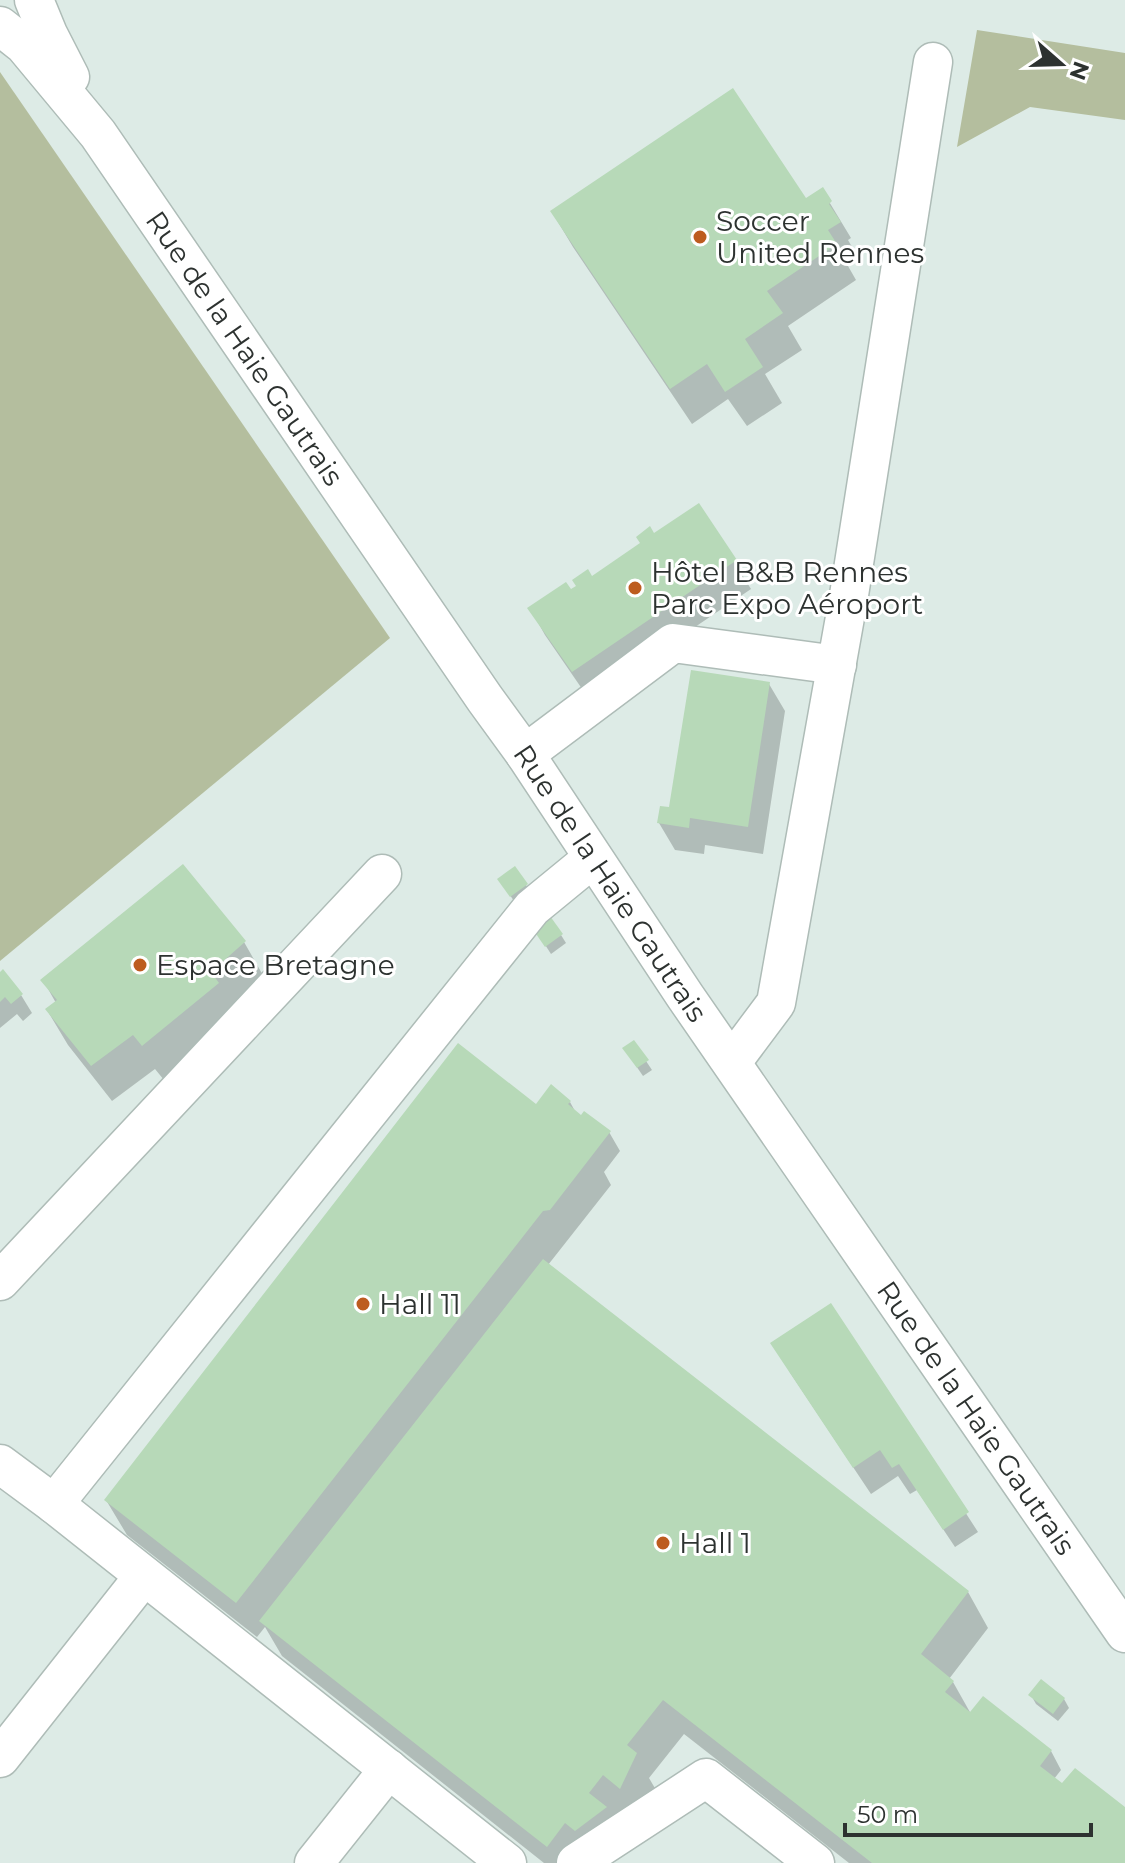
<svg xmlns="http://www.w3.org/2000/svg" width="1125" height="1863" font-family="Montserrat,sans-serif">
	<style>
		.green { fill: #b4be9e }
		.shadow { fill: #0003 }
		.building { fill: #b7d9b8 }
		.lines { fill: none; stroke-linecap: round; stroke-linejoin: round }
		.minor-casing { stroke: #aebcb7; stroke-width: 41 }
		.minor { stroke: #fff; stroke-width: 38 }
		.poi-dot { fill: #bd5c1f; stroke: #fff; stroke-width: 3 }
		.labels { text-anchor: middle; stroke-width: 6; stroke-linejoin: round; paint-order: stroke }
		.poi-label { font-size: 28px; fill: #2d3230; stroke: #fff; text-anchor: start }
		.street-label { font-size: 28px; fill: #2d3230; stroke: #fff }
	</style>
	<rect width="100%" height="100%" fill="#ddebe6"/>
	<g class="green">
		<polygon points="977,30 1125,53 1125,120 1030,107 957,147"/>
		<polygon points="0,72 390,638 0,961"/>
	</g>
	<g class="shadow">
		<polygon points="822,190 851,238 848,240 859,259 848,266 856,280 788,326 802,350 765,374 782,403 747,426 728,399 692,424 573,247 552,212 806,201"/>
		<polygon points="699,506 751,589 589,699 545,635 530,608 570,592"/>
		<polygon points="769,684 785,711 763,854 705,845 704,854 675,850 659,823"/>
		<polygon points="526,885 531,894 516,904 505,888"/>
		<polygon points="561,935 566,943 551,954 540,937"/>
		<polygon points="244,942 264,977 164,1080 155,1069 112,1101 68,1045 47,1010 56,1003 43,980"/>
		<polygon points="0,974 21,995 32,1013 23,1021 17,1014 0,1028"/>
		<polygon points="634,1043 652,1070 643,1076 630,1057"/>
		<polygon points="570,1102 576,1113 609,1132 620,1151 604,1172 611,1185 548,1265 968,1592 988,1628 949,1679 953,1682 971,1714 1051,1751 1061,1770 1054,1779 1062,1786 1125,1809 1125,1863 849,1863 684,1734 649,1778 656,1790 582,1863 544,1863 282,1656 265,1627 257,1637 127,1535 106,1500 542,1111"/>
		<polygon points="789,1371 925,1450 978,1532 955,1547 917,1490 910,1494 898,1476 871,1494"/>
		<polygon points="1031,1695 1064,1699 1069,1708 1058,1721 1036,1704"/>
	</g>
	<g class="building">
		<polygon points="733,88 806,198 823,187 832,201 829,204 841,222 828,230 837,244 767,291 783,313 745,339 763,367 725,392 707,364 670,389 550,211"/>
		<polygon points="699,503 737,560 572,672 527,608 566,582 571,589 576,586 572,580 588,569 592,576 640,543 636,537 650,526 654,533"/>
		<polygon points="691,670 770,682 748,827 690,818 689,828 657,823 660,806 669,807"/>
		<polygon points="183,864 246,941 211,972 219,983 142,1046 133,1035 91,1066 45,1009 57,1000 40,980"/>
		<polygon points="515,866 528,884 510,897 497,879"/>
		<polygon points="550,916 563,934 545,947 532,928"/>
		<polygon points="3,969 23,994 11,1004 5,997 0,1002 0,972"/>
		<polygon points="634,1040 649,1060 637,1068 622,1048"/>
		<polygon points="458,1043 536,1104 551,1084 571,1101 568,1104 581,1115 584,1111 611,1131 550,1210 543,1211 236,1603 104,1500"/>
		<polygon points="543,1259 969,1591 921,1654 954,1681 945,1692 970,1712 983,1696 1052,1750 1040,1766 1062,1783 1075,1768 1125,1807 1125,1863 872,1863 663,1700 627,1745 637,1753 620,1789 603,1775 589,1793 607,1807 575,1831 565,1823 547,1847 259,1621"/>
		<polygon points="831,1303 969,1512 943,1530 899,1464 892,1468 880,1450 853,1468 770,1343"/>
		<polygon points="1041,1679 1065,1698 1053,1714 1028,1695"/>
	</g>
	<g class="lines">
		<g class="minor-casing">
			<g id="minor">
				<polyline points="34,0 48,34 70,77"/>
				<path id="s1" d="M0 26 24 45 98 134 485 699 525 754 685 996 1125 1633"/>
				<polyline points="525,754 673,643 837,665"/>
				<polyline points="732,1062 776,1003 849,595 933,62"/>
				<polyline points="0,1281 382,874"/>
				<polyline points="0,1464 54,1504"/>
				<polyline points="0,1758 144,1576"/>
				<polyline points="314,1863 389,1769"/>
				<polyline points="507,1863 54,1504 532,908 593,858"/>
				<polyline points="576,1863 706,1778 815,1863"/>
			</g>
		</g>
		<use href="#minor" class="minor"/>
	</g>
	<g class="poi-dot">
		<circle cx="700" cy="237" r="8"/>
		<circle cx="635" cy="588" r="8"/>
		<circle cx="140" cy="965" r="8"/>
		<circle cx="363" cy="1304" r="8"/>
		<circle cx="663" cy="1543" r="8"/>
	</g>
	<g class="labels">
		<g class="poi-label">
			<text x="716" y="231">Soccer<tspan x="716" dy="32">United Rennes</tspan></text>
			<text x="651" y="582">Hôtel B&amp;B Rennes<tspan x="651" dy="32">Parc Expo Aéroport</tspan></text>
			<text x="156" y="975">Espace Bretagne</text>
			<text x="379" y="1314">Hall 11</text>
			<text x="679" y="1553">Hall 1</text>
		</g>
		<g class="street-label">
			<text dy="10" stroke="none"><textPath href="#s1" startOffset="406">Rue de la Haie Gautrais</textPath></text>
			<text dy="10" stroke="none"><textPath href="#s1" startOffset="1054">Rue de la Haie Gautrais</textPath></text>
			<text dy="10" stroke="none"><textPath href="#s1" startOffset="1702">Rue de la Haie Gautrais</textPath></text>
		</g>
	</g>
	<g transform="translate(1061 64) rotate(110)" stroke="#ffffff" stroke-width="6" paint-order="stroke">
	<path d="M0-6L14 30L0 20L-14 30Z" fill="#2d3230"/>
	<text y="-12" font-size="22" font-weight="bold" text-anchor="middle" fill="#2d3230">N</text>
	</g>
	<path d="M845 1823v12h246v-12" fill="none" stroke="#2d3230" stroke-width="4"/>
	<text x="857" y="1823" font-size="24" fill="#2d3230" stroke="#ffffff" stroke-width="6" paint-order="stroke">50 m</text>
</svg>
